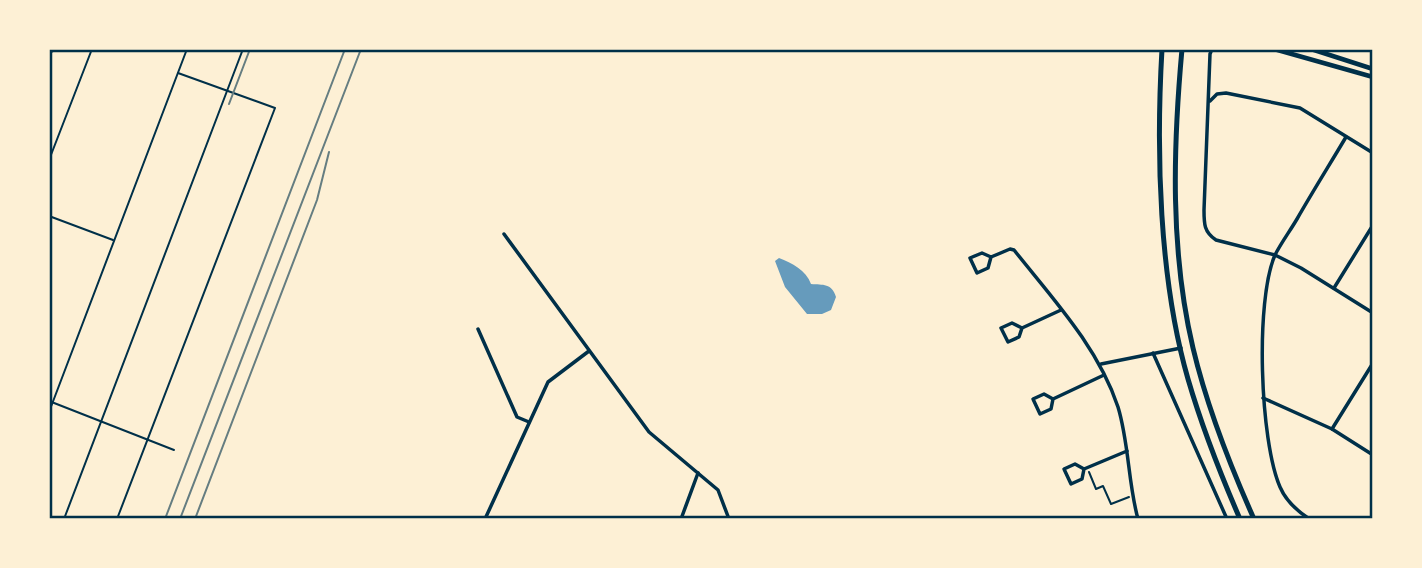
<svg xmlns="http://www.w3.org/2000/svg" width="1422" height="568" font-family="Merriweather,serif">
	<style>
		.water { fill: #669bbc }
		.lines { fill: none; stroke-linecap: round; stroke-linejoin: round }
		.path { stroke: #003049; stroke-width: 2 }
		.service { stroke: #003049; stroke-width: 2 }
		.minor { stroke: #003049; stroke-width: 3.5 }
		.tertiary { stroke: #003049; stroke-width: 4.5 }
		.secondary { stroke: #003049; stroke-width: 5 }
		.rail { stroke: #657d81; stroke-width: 2 }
		.neatline { fill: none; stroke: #003049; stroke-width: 2.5 }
	</style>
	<rect width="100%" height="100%" fill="#fdf0d5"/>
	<path class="water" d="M779 258C792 263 806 270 811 284 823 285 832 283 836 297L831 310 822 314H807L785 287 775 261Z"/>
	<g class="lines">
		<polyline class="path" points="1089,472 1096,489 1103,486 1111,504 1129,497"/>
		<g class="service">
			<polyline points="49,160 92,49"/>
			<polyline points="49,216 113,240"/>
			<polyline points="49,401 174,450"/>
			<polyline points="49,412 187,49"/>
			<polyline points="64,519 243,49"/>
			<polyline points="117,519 275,108 178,73"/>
			<polyline points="370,519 370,517"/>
		</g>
		<g class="minor">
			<path d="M1212 49 1210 54 1204 210C1204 224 1204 232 1216 240L1275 255 1301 268 1373 313"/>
			<polyline points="1210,101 1217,94 1226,93 1300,108 1373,153"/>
			<polyline points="504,234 649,432 718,490 729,519"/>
			<path d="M991 257 988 268 977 273 970 258 982 253 991 257 1010 249 1014 250C1053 299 1098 347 1118 407 1129 443 1128 483 1138 519"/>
			<polyline points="1334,288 1373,225"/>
			<polyline points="1022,328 1019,337 1008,342 1001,328 1012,323 1022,328 1061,310"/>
			<polyline points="478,329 517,417 529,422"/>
			<polyline points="1153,353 1227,519"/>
			<polyline points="1101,364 1181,348"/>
			<polyline points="1263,398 1332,429 1373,455"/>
			<polyline points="1053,399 1051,409 1040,414 1033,399 1044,394 1053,399 1104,375"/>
			<polyline points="1332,429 1373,363"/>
			<polyline points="1084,469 1082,479 1071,484 1064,469 1075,464 1084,469 1127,451"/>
			<path d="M1308 518C1296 510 1286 501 1280 487 1260 441 1255 301 1275 255 1281 243 1290 231 1297 219 1313 191 1330 164 1346 137"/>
			<polyline points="485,519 548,382 589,351"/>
			<polyline points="681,519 698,473"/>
		</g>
		<g class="tertiary">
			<polyline points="1274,49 1373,77"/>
			<polyline points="1311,49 1373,69"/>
		</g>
		<g class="secondary">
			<path d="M1162 49C1156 152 1159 279 1188 379 1202 427 1220 473 1240 519"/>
			<path d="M1182 49C1173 148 1170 251 1193 348 1207 407 1229 463 1254 519"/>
		</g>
		<g class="rail">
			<polyline points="1366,49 1373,51"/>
			<polyline points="49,54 56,49"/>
			<polyline points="229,104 250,49"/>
			<polyline points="165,519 345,49"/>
			<polyline points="180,519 361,49"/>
			<polyline points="195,519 317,200 329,152"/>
		</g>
	</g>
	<rect width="1422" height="568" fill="none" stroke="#fdf0d5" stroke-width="102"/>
	<rect x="51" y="51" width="1320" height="466" class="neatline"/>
</svg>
